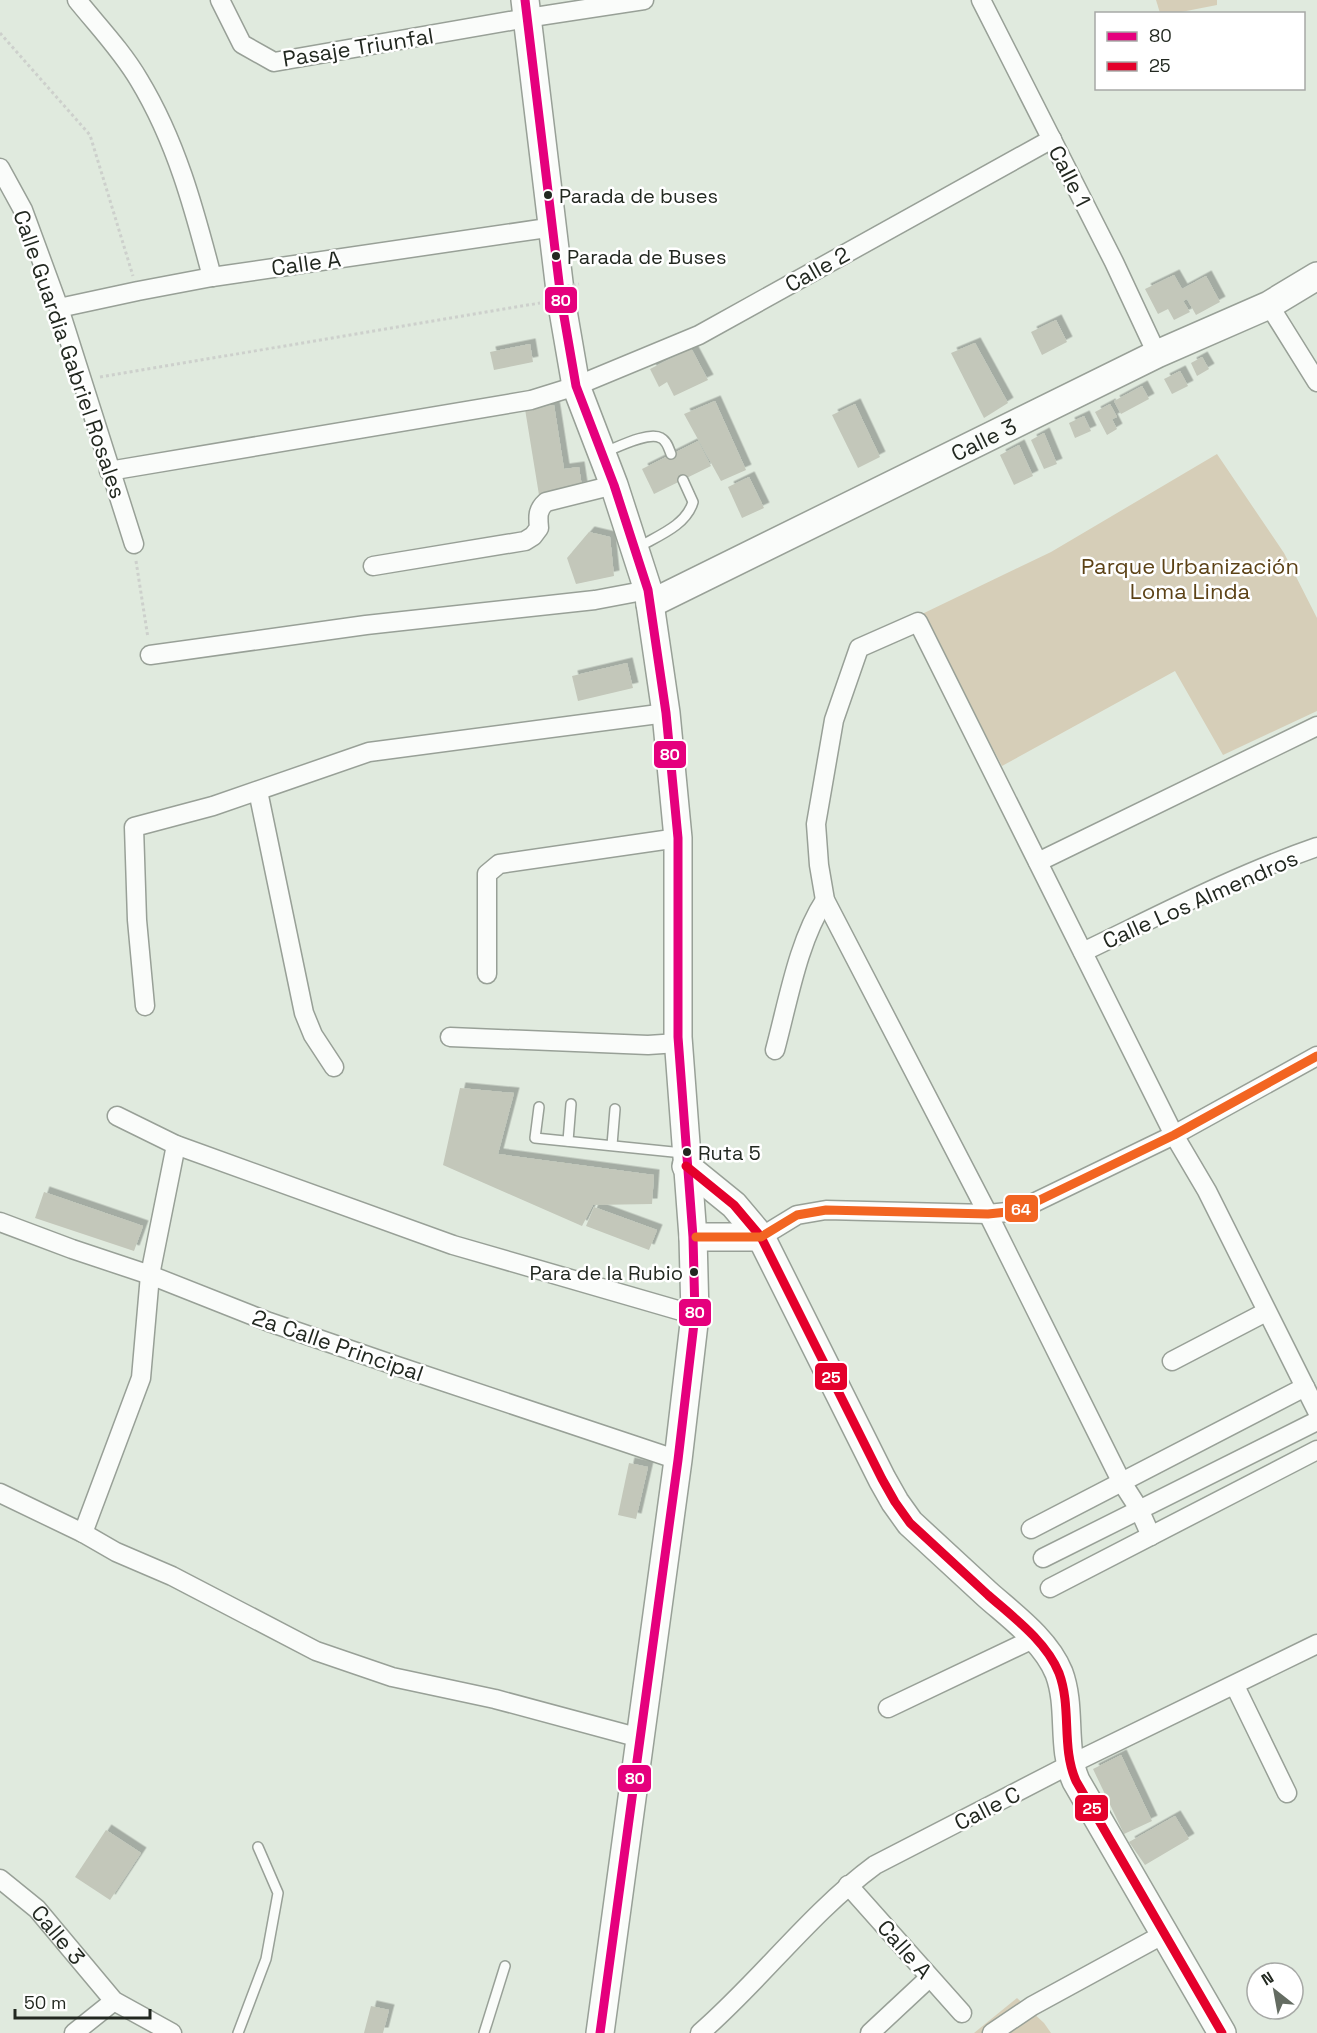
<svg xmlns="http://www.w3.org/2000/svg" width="1317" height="2033" font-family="'Space Grotesk',sans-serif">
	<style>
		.green { fill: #d6ceb8 }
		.building { fill: #c3c7ba; filter: url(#shadow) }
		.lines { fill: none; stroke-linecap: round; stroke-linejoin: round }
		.lane-casing { stroke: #98a097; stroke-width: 12 }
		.street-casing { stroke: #98a097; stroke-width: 21 }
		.secondary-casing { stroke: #98a097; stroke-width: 30 }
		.path { stroke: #cdd0cc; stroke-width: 3; stroke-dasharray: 3 3; stroke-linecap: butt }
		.lane { stroke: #fafcfa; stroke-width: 9 }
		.street { stroke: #fafcfa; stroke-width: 18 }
		.secondary { stroke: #fafcfa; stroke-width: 27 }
		.path-bridge { stroke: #cdd0cc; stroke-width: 3; stroke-dasharray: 3 3; stroke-linecap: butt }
		.bus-1-casing { stroke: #fff; stroke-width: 14 }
		.bus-2-casing { stroke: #fff; stroke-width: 14 }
		.bus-3-casing { stroke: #fff; stroke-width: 14 }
		.bus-1 { stroke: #e5007d; stroke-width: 9 }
		.bus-2 { stroke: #e4002b; stroke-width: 9 }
		.bus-3 { stroke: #f26522; stroke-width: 9 }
		.bus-dot { fill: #222820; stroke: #fff; stroke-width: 2 }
		.labels { text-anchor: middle; stroke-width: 5; stroke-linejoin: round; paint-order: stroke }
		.bus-label { font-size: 20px; fill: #222820; stroke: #fff; text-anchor: start }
		.street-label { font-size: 22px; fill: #222820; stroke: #fff }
		.park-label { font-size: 22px; fill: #5c4216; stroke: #fff }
		.line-badge { stroke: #fff; stroke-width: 2 }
		.badge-label { font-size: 16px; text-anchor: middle; font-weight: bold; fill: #fff }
	</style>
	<defs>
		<filter id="shadow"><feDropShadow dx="5.5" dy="-5.5" stdDeviation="0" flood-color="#0004"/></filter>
	</defs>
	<rect width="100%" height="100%" fill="#e0eade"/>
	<g class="green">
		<polygon points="1156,0 1217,0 1217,5 1176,13 1160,13"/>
		<polygon points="1217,454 1284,553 1317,618 1317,711 1223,755 1175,671 1002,766 922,614 1051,552"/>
		<polygon points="1017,1998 1044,2023 1051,2033 974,2033"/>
	</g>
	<g class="building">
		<polygon points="1174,275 1182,289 1206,276 1220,302 1196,315 1187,299 1183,301 1190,312 1174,320 1168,309 1158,314 1145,289"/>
		<polygon points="1056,320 1067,342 1042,355 1031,332"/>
		<polygon points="975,343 1008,403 984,418 951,353"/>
		<polygon points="530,344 533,362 494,370 490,352"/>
		<polygon points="691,348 708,380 674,396 667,382 659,387 650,369"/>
		<polygon points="1202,357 1209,369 1197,376 1191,363"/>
		<polygon points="1180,371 1188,386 1172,394 1164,379"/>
		<polygon points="1142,386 1149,399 1121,414 1114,401"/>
		<polygon points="715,401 746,470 721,481 684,414"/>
		<polygon points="855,404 880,457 858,468 832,415"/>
		<polygon points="1110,404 1117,417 1112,419 1117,429 1107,435 1095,412"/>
		<polygon points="554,405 564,469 579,467 582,487 539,495 525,409"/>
		<polygon points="1084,416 1091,431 1075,438 1069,423"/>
		<polygon points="1044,433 1057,464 1044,469 1031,440"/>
		<polygon points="698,441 711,466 654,494 642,469"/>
		<polygon points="1019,445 1033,476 1014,485 1000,455"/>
		<polygon points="749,477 764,508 742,518 728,487"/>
		<polygon points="589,532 610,537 614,576 576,584 567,558"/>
		<polygon points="627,663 633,688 578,701 572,676"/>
		<polygon points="460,1088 514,1093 498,1154 654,1175 652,1204 593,1205 582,1226 443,1165"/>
		<polygon points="44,1192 143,1226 134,1251 35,1218"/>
		<polygon points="594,1207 657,1230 649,1250 586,1226"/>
		<polygon points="629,1463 648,1467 636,1519 618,1515"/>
		<polygon points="1121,1755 1152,1821 1124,1834 1093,1769"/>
		<polygon points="1175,1816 1189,1839 1145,1865 1129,1842"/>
		<polygon points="106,1830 141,1853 110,1900 75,1877"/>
		<polygon points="371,2006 389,2010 383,2033 364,2033"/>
	</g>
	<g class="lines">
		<g class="lane-casing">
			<g id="lane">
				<path d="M605 452C618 447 649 431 661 438 667 441 669 449 671 454"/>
				<path d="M637 548C657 536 686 526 693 502L683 480"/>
				<polyline points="539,1107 535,1138 683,1153"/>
				<polyline points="568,1141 571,1104"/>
				<polyline points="612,1145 615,1109"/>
				<polyline points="238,2033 266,1959 278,1893 258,1847"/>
				<polyline points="484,2033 505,1966"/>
			</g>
		</g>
		<g class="street-casing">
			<g id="street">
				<path d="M77 0C98 26 122 51 139 80 176 141 194 208 212 277"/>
				<polyline points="220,0 242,44 274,62 527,18 644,0"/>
				<polyline points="981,0 1114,262 1157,354"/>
				<polyline points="0,168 23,210 59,308 134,544"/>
				<polyline points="1269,305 1317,382"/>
				<polyline points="59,308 138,291 212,277 554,227"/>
				<polyline points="109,471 531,400 576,386 699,335 1052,139"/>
				<path d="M373 566 525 541 533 536 539 528C538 517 537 510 546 502L614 485"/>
				<polyline points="150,655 366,625 595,600 648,590"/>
				<polyline points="258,791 304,1013 313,1035 334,1067"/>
				<polyline points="1038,862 1317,726"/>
				<path d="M1083 952C1160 915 1236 875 1317 847"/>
				<polyline points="487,974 487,874 499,864 678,838"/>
				<polyline points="145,1006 137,920 134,827 213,806 369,752 666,713"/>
				<polyline points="450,1037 648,1045 678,1043"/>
				<path d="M775 1050C788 1002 798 941 825 900"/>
				<polyline points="117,1116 176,1145 453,1245 695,1315"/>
				<polyline points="0,1222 72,1249 150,1275 269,1322 394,1365 678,1460"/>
				<polyline points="761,1237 797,1215 826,1210 988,1214 1017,1211 1174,1135 1317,1056"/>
				<polyline points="1172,1361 1266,1312"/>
				<polyline points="0,1493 83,1533 116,1552 172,1576 316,1651 392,1677 495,1699 640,1738"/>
				<polyline points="1031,1529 1305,1387"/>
				<polyline points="83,1533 141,1378 150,1275 176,1145"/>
				<polyline points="1151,1536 1139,1509 1121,1481 988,1214 825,900 819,865 816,824 834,720 859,648 918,622 1174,1135 1207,1191 1317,1411"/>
				<polyline points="1043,1558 1317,1421"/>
				<polyline points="1050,1588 1317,1450"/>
				<polyline points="1235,1686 1287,1793"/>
				<polyline points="888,1708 1035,1638"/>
				<path id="s1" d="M0 1879 37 1909 114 2001 172 2033"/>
				<polyline points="848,1885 962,2013"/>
				<polyline points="74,2033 114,2001"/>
				<path d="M700 2033C761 1980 810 1913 875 1865L1069 1765 1317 1644"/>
				<polyline points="870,2033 929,1978"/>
				<polyline points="992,2033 1032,2006 1164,1934"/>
			</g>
		</g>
		<g class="secondary-casing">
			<g id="secondary">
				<polyline points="525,0 561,299 576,386 614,485 648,590 666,713 678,838 678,1037 693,1237 695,1315 678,1460 600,2033"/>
				<path id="s2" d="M650 604 1157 354 1269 305 1317 276"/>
				<path d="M686 1166 734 1205 761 1237 882 1479 895 1502 910 1523C936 1547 962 1571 988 1595 1013 1617 1046 1641 1059 1673 1072 1708 1061 1747 1076 1781L1222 2033"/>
				<polyline points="693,1237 761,1237"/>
			</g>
		</g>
		<g class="path">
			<polyline points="0,33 90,135 133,276"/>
			<polyline points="100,377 540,303"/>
			<polyline points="136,561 148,638"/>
		</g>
		<use href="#lane" class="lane"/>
		<use href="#street" class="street"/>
		<use href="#secondary" class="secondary"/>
		<polyline class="path-bridge" points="549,290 579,284"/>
		<g class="bus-1-casing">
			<polyline id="bus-1" points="525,0 561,299 576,386 614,485 648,590 666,713 678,838 678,1037 693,1237 695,1315 678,1460 600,2033"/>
		</g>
		<g class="bus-2-casing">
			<path id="bus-2" d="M686 1166 734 1205 761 1237 882 1479 895 1502 910 1523C936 1547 962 1571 988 1595 1013 1617 1046 1641 1059 1673 1072 1708 1061 1747 1076 1781L1222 2033"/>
		</g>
		<g class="bus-3-casing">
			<polyline id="bus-3" points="696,1237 761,1237 797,1215 826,1210 988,1214 1017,1211 1174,1135 1317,1056"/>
		</g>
		<use href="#bus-1" class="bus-1"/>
		<use href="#bus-2" class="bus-2"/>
		<use href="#bus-3" class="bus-3"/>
	</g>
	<g class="bus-dot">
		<circle cx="548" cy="195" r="5"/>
		<circle cx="556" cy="256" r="5"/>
		<circle cx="687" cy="1152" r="5"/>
		<circle cx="694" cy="1272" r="5"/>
	</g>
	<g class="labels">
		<g class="bus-label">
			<text x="559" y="203">Parada de buses</text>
			<text x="567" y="264">Parada de Buses</text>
			<text x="698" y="1160">Ruta 5</text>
			<text x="683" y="1280" text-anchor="end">Para de la Rubio</text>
		</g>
		<g class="street-label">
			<text transform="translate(358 47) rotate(-9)" y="8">Pasaje Triunfal</text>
			<text transform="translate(1070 176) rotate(63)" y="8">Calle 1</text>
			<text transform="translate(306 263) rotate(-8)" y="8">Calle A</text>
			<text transform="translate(817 269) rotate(-29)" y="8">Calle 2</text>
			<text transform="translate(70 354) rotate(71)" y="8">Calle Guardia Gabriel Rosales</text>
			<text dy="8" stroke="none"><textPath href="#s2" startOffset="372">Calle 3</textPath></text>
			<text transform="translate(1200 899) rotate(-24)" y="8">Calle Los Almendros</text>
			<text transform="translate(338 1345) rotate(19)" y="8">2a Calle Principal</text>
			<text transform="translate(987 1808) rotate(-27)" y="8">Calle C</text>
			<text dy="8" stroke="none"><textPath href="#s1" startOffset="81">Calle 3</textPath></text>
			<text transform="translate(905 1949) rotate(49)" y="8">Calle A</text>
		</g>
		<g class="park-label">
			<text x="1190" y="574">Parque Urbanización<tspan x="1190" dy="25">Loma Linda</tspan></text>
		</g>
	</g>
	<g class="line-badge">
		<rect x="544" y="286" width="34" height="28" rx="6" fill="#e5007d"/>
		<rect x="653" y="740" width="34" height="29" rx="6" fill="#e5007d"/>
		<rect x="1004" y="1194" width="35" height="29" rx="6" fill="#f26522"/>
		<rect x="678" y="1298" width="34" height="29" rx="6" fill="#e5007d"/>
		<rect x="814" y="1362" width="34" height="29" rx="6" fill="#e4002b"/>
		<rect x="617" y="1764" width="35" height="29" rx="6" fill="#e5007d"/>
		<rect x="1074" y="1794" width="35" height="28" rx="6" fill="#e4002b"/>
	</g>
	<g class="badge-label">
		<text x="561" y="306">80</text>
		<text x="670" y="760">80</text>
		<text x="1021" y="1215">64</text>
		<text x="695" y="1318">80</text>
		<text x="831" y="1383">25</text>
		<text x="635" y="1784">80</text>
		<text x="1092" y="1814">25</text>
	</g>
	<rect x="1095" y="12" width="210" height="78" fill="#ffffff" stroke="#a7a9a6" stroke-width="1.5"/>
	<rect x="1107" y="32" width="30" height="9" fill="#e5007d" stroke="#a7a9a6" stroke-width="1.5"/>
	<text x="1149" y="42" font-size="18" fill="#222820">80</text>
	<rect x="1107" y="62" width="30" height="9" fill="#e4002b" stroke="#a7a9a6" stroke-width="1.5"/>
	<text x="1149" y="72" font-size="18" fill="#222820">25</text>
	<g transform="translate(1275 1991) rotate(329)"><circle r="28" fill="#ffffff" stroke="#a7a9a6" stroke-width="1.5"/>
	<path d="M0-4.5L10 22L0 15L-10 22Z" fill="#646c62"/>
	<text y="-9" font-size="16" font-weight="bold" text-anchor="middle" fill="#222820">N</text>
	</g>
	<path d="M15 2009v9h135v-9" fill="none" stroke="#222820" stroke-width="3"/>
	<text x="24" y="2009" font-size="18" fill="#222820" stroke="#ffffff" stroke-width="4.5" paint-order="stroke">50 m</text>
</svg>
